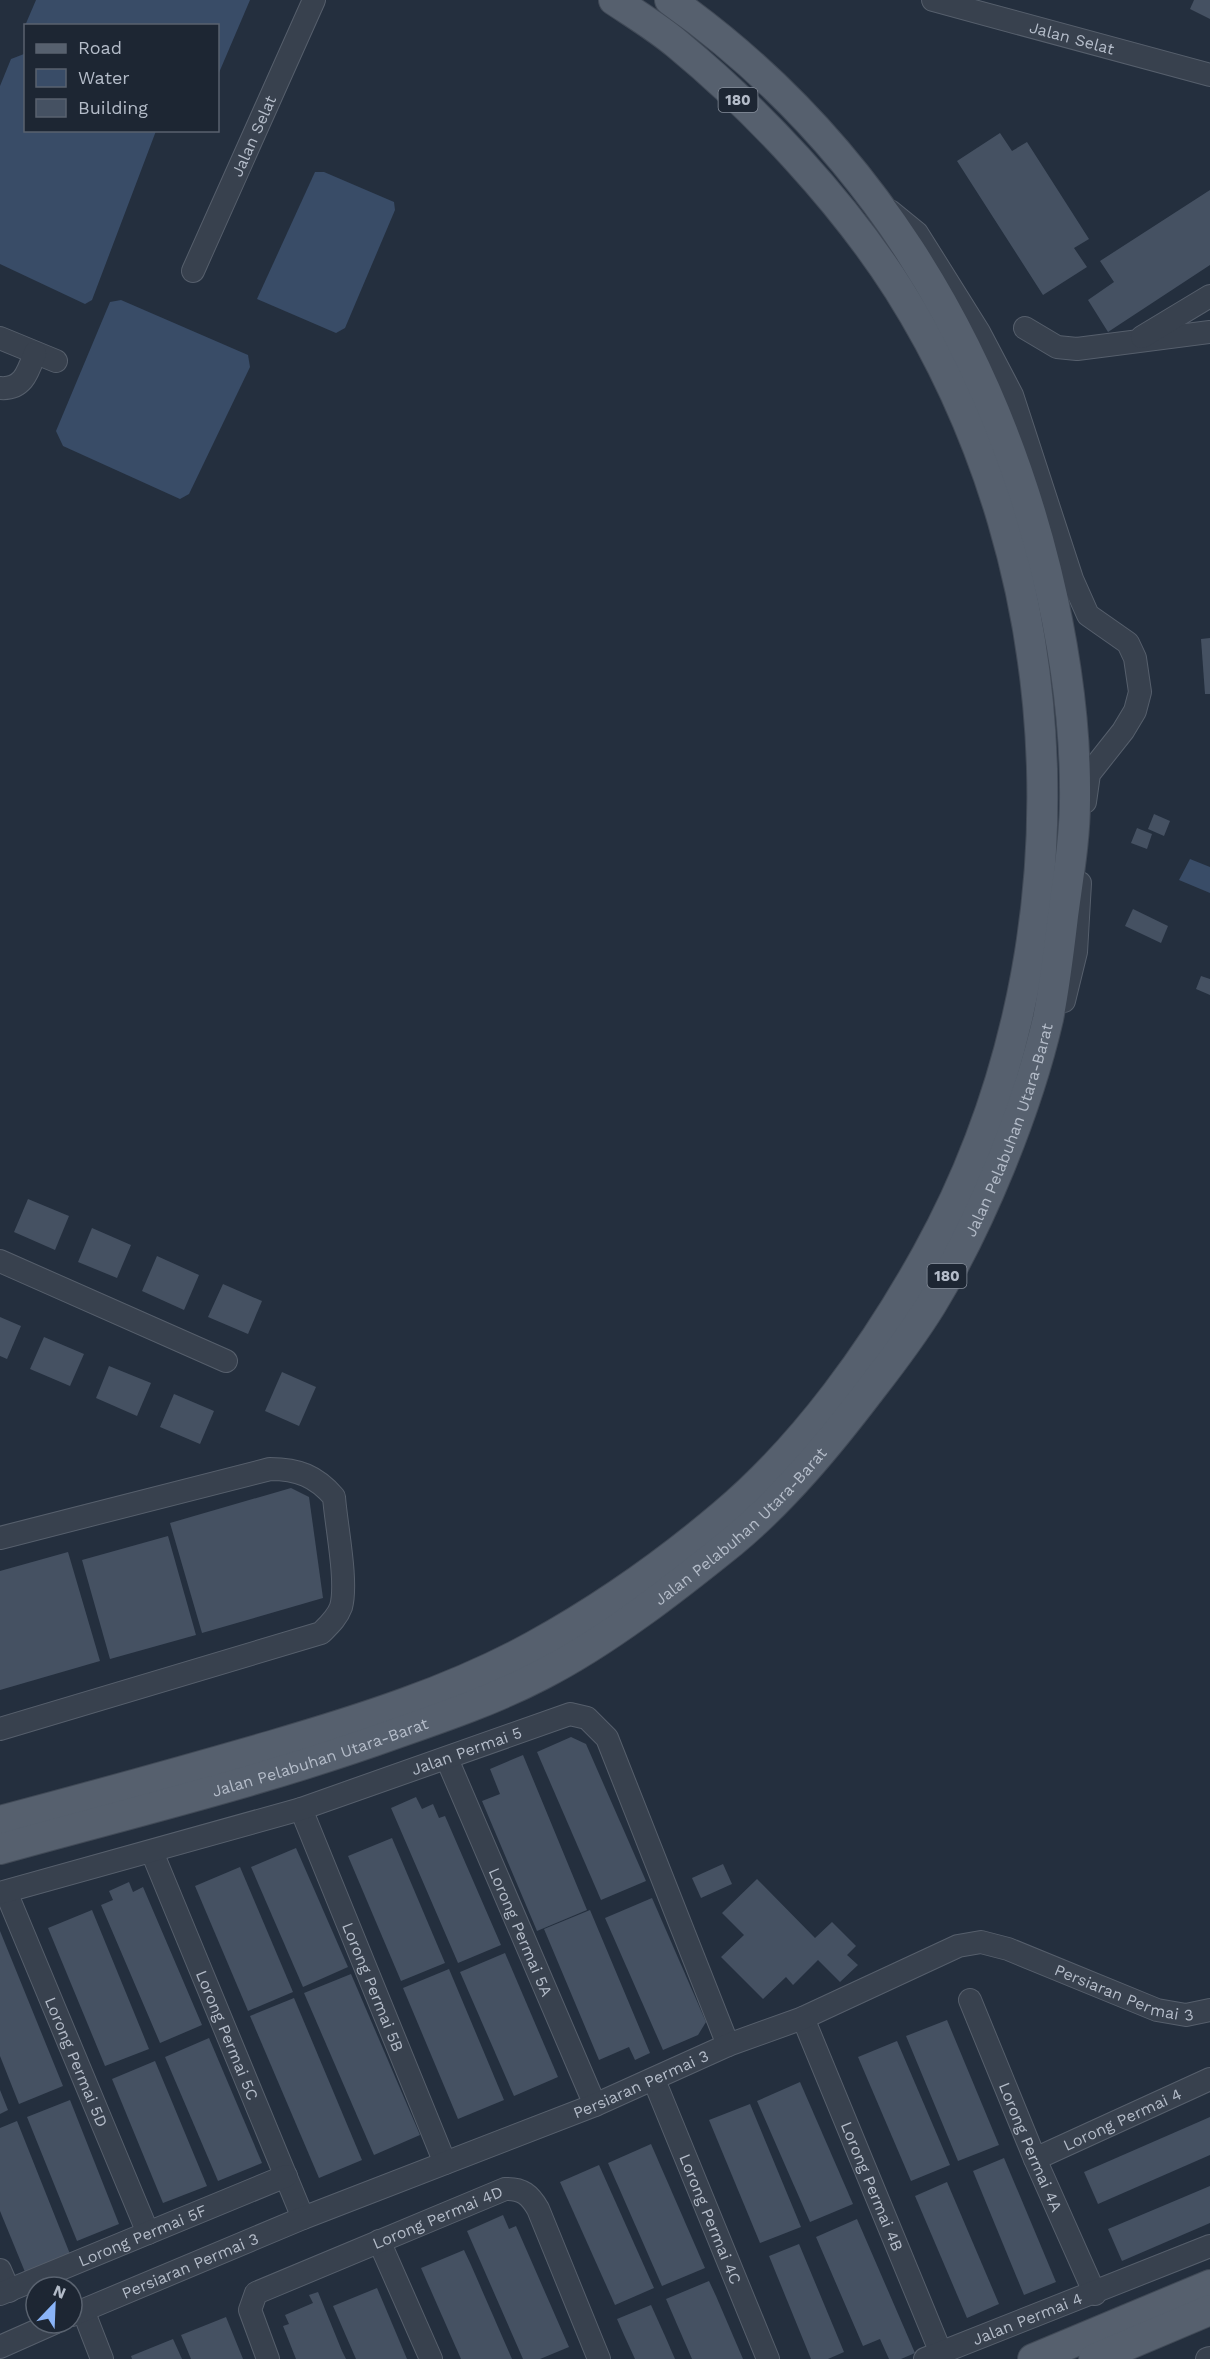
<svg xmlns="http://www.w3.org/2000/svg" width="1210" height="2359" font-family="'Work Sans',sans-serif">
	<style>
		.water { fill: #394c67 }
		.building { fill: #455162 }
		.lines { fill: none; stroke-linecap: round; stroke-linejoin: round }
		.minor-casing { stroke: #565f6c; stroke-width: 24 }
		.major-casing { stroke: #414a57; stroke-width: 32 }
		.minor { stroke: #38414e; stroke-width: 22 }
		.major { stroke: #56606e; stroke-width: 30 }
		.labels { text-anchor: middle; stroke-width: 4.5; stroke-linejoin: round; paint-order: stroke }
		.shield { fill: #1d2633; stroke: #878f9c; stroke-width: 1.5 }
		.shield-label { font-size: 15px; font-weight: bold; fill: #b4bcc9 }
		.street-label { font-size: 16px; fill: #b4bcc9; stroke: #1d2633 }
	</style>
	<rect width="100%" height="100%" fill="#242f3e"/>
	<g class="water">
		<polygon points="36,0 250,0 218,75 218,26 26,26 25,31 24,28"/>
		<polygon points="24,54 26,130 156,131 92,300 85,304 0,264 0,86 11,59"/>
		<polygon points="315,172 324,172 394,202 395,210 345,328 336,333 257,299"/>
		<polygon points="121,300 248,355 250,367 189,494 180,499 63,446 56,431 110,302"/>
		<polygon points="1190,859 1210,867 1210,893 1179,880"/>
	</g>
	<g class="building">
		<polygon points="1194,0 1210,0 1210,19 1190,9"/>
		<polygon points="1000,133 1012,151 1027,142 1089,239 1074,248 1087,267 1043,295 957,161"/>
		<polygon points="1210,190 1210,265 1108,332 1088,300 1114,282 1100,261"/>
		<polygon points="1210,638 1210,694 1205,694 1201,639"/>
		<polygon points="1154,814 1170,821 1164,836 1148,829"/>
		<polygon points="1137,828 1152,834 1147,849 1131,843"/>
		<polygon points="1133,909 1168,926 1161,943 1125,926"/>
		<polygon points="1201,976 1210,979 1210,995 1196,989"/>
		<polygon points="28,1199 69,1216 55,1250 14,1232"/>
		<polygon points="92,1228 131,1245 117,1278 78,1262"/>
		<polygon points="157,1256 199,1275 184,1310 142,1291"/>
		<polygon points="223,1284 262,1301 248,1334 208,1317"/>
		<polygon points="0,1317 21,1326 7,1359 0,1356"/>
		<polygon points="44,1337 84,1354 70,1386 30,1369"/>
		<polygon points="109,1366 151,1383 137,1416 96,1398"/>
		<polygon points="282,1372 316,1387 299,1426 265,1411"/>
		<polygon points="174,1394 214,1411 200,1444 160,1427"/>
		<polygon points="291,1488 309,1497 323,1598 202,1633 170,1523"/>
		<polygon points="168,1536 196,1635 110,1659 82,1560"/>
		<polygon points="68,1552 100,1661 0,1690 0,1571"/>
		<polygon points="571,1737 586,1744 646,1881 601,1900 537,1752"/>
		<polygon points="523,1755 587,1910 537,1931 482,1801 500,1794 490,1769"/>
		<polygon points="416,1797 422,1809 433,1804 439,1818 445,1816 501,1945 458,1963 391,1808"/>
		<polygon points="392,1838 445,1963 401,1981 348,1856"/>
		<polygon points="296,1848 348,1967 303,1987 251,1867"/>
		<polygon points="723,1864 732,1884 701,1898 692,1878"/>
		<polygon points="240,1867 293,1992 248,2011 195,1886"/>
		<polygon points="757,1879 815,1938 832,1922 856,1946 847,1955 858,1965 840,1982 818,1960 793,1985 786,1977 763,1999 721,1957 744,1935 722,1913"/>
		<polygon points="129,1882 133,1892 143,1887 202,2025 160,2043 101,1905 113,1900 109,1891"/>
		<polygon points="652,1898 706,2022 698,2035 663,2050 605,1918"/>
		<polygon points="92,1910 149,2049 105,2066 48,1928"/>
		<polygon points="590,1910 650,2053 635,2060 629,2047 599,2060 544,1929"/>
		<polygon points="0,1931 63,2086 19,2104 0,2056"/>
		<polygon points="505,1953 558,2077 514,2096 460,1972"/>
		<polygon points="449,1969 504,2100 458,2119 403,1988"/>
		<polygon points="351,1974 420,2135 374,2155 304,1993"/>
		<polygon points="294,1998 362,2160 319,2178 250,2016"/>
		<polygon points="947,2020 999,2145 958,2161 906,2036"/>
		<polygon points="209,2038 262,2163 218,2181 165,2057"/>
		<polygon points="897,2041 950,2165 911,2181 858,2057"/>
		<polygon points="155,2061 207,2186 163,2203 112,2079"/>
		<polygon points="800,2082 853,2204 810,2222 757,2101"/>
		<polygon points="0,2090 8,2110 0,2114"/>
		<polygon points="70,2100 119,2224 77,2241 27,2117"/>
		<polygon points="750,2104 801,2227 760,2243 709,2120"/>
		<polygon points="1210,2117 1210,2155 1098,2204 1084,2172"/>
		<polygon points="17,2121 70,2254 25,2272 0,2211 0,2128"/>
		<polygon points="651,2144 705,2268 662,2286 608,2163"/>
		<polygon points="1004,2158 1056,2282 1024,2295 973,2171"/>
		<polygon points="599,2165 654,2288 615,2305 560,2182"/>
		<polygon points="947,2182 999,2304 967,2318 915,2196"/>
		<polygon points="1210,2186 1210,2223 1122,2261 1108,2229"/>
		<polygon points="503,2215 509,2229 516,2226 569,2347 540,2359 523,2359 467,2231"/>
		<polygon points="857,2219 915,2353 901,2359 889,2359 880,2339 863,2346 816,2237"/>
		<polygon points="799,2244 844,2352 828,2359 811,2359 769,2256"/>
		<polygon points="464,2250 471,2265 512,2359 461,2359 421,2268"/>
		<polygon points="709,2281 716,2296 743,2359 692,2359 666,2299"/>
		<polygon points="377,2288 383,2302 407,2359 356,2359 333,2306"/>
		<polygon points="318,2292 342,2351 346,2359 296,2359 283,2326 289,2324 285,2315 313,2303 309,2295"/>
		<polygon points="651,2305 665,2336 675,2359 635,2359 624,2335 617,2319"/>
		<polygon points="226,2317 243,2359 191,2359 181,2335"/>
		<polygon points="173,2339 182,2359 132,2359 131,2356"/>
	</g>
	<g class="lines">
		<g class="minor-casing">
			<g id="minor">
				<path id="s1" d="M933 0 1210 75"/>
				<polyline points="890,211 917,233 979,332 1012,395 1072,579 1088,615 1128,643 1135,658 1140,692 1135,711 1123,731 1089,774 1085,802"/>
				<path id="s2" d="M193 271 314 0"/>
				<polyline points="1025,328 1057,347 1077,349 1210,332"/>
				<polyline points="1142,337 1210,296"/>
				<polyline points="0,338 56,361"/>
				<path d="M0 388C23 390 28 372 35 353"/>
				<polyline points="1064,1001 1076,952 1080,883"/>
				<polyline points="0,1261 226,1361"/>
				<path d="M0 1538 270 1469C298 1469 316 1476 334 1497 336 1525 348 1582 341 1607 337 1618 329 1625 321 1633L0 1729"/>
				<path id="s3" d="M447 1759 595 2105"/>
				<path id="s4" d="M301 1809 445 2163"/>
				<path id="s5" d="M152 1852 303 2218"/>
				<path id="s6" d="M6 1892 148 2233"/>
				<path id="s7" d="M0 1893 301 1809 570 1714 587 1718 607 1738 728 2045"/>
				<path id="s8" d="M970 2000 1035 2159 1095 2294"/>
				<path id="s9" d="M803 2018 941 2353"/>
				<path id="s10" d="M654 2080 768 2359"/>
				<path id="s11" d="M1035 2159 1210 2079"/>
				<polyline points="379,2241 431,2359"/>
				<polyline points="0,2270 9,2291"/>
				<path id="s12" d="M0 2294 286 2176"/>
				<polyline points="83,2310 102,2359"/>
				<path id="s13" d="M72 2315 303 2218 595 2105 728 2045 803 2018 958 1946 981 1942 1008 1949 1157 2010 1186 2015 1210 2010"/>
				<polyline points="0,2347 54,2323"/>
				<path id="s14" d="M268 2359 250 2310 256 2293 505 2189C522 2188 530 2195 538 2209L599 2359"/>
				<path id="s15" d="M925 2359 1210 2246"/>
				<polyline points="1207,2359 1210,2358"/>
			</g>
		</g>
		<g class="major-casing">
			<g id="major">
				<path d="M0 1821C91 1797 181 1772 271 1746 360 1720 452 1691 534 1646 601 1609 664 1565 723 1515 805 1446 875 1348 927 1254 1090 959 1080 577 899 290 843 202 758 111 677 44 658 28 635 14 614 0"/>
				<path id="s16" d="M0 1849C133 1812 267 1780 397 1733 446 1716 495 1699 541 1675 606 1642 675 1588 732 1542 784 1499 830 1443 871 1389 892 1362 913 1334 931 1305 980 1225 1027 1110 1048 1019 1055 985 1059 950 1063 916 1068 878 1075 839 1075 801 1076 724 1064 644 1046 570 989 340 865 138 670 0"/>
				<polyline points="1033,2359 1210,2285"/>
				<polyline points="1094,2359 1210,2310"/>
			</g>
		</g>
		<use href="#minor" class="minor"/>
		<use href="#major" class="major"/>
	</g>
	<g class="labels">
		<g class="shield">
			<rect x="718.5" y="88" width="39" height="24" rx="4.5"/>
			<rect x="927.5" y="1264" width="39" height="24" rx="4.5"/>
		</g>
		<g class="shield-label">
			<text x="738" y="105">180</text>
			<text x="947" y="1281">180</text>
		</g>
		<g class="street-label">
			<text dy="6" stroke="none"><textPath href="#s1" startOffset="144">Jalan Selat</textPath></text>
			<text dy="6" stroke="none"><textPath href="#s2" startOffset="148">Jalan Selat</textPath></text>
			<text dy="6" stroke="none"><textPath href="#s16" startOffset="1305">Jalan Pelabuhan Utara-Barat</textPath></text>
			<text dy="6" stroke="none"><textPath href="#s16" startOffset="819">Jalan Pelabuhan Utara-Barat</textPath></text>
			<text dy="6" stroke="none"><textPath href="#s7" startOffset="488">Jalan Permai 5</textPath></text>
			<text dy="6" stroke="none"><textPath href="#s16" startOffset="333">Jalan Pelabuhan Utara-Barat</textPath></text>
			<text dy="6" stroke="none"><textPath href="#s3" startOffset="188">Lorong Permai 5A</textPath></text>
			<text dy="6" stroke="none"><textPath href="#s4" startOffset="192">Lorong Permai 5B</textPath></text>
			<text dy="6" stroke="none"><textPath href="#s13" startOffset="1136">Persiaran Permai 3</textPath></text>
			<text dy="6" stroke="none"><textPath href="#s5" startOffset="198">Lorong Permai 5C</textPath></text>
			<text dy="6" stroke="none"><textPath href="#s6" startOffset="184">Lorong Permai 5D</textPath></text>
			<text dy="6" stroke="none"><textPath href="#s13" startOffset="614">Persiaran Permai 3</textPath></text>
			<text dy="6" stroke="none"><textPath href="#s11" startOffset="96">Lorong Permai 4</textPath></text>
			<text dy="6" stroke="none"><textPath href="#s8" startOffset="159">Lorong Permai 4A</textPath></text>
			<text dy="6" stroke="none"><textPath href="#s9" startOffset="182">Lorong Permai 4B</textPath></text>
			<text dy="6" stroke="none"><textPath href="#s14" startOffset="267">Lorong Permai 4D</textPath></text>
			<text dy="6" stroke="none"><textPath href="#s10" startOffset="150">Lorong Permai 4C</textPath></text>
			<text dy="6" stroke="none"><textPath href="#s12" startOffset="154">Lorong Permai 5F</textPath></text>
			<text dy="6" stroke="none"><textPath href="#s13" startOffset="128">Persiaran Permai 3</textPath></text>
			<text dy="6" stroke="none"><textPath href="#s15" startOffset="110">Jalan Permai 4</textPath></text>
		</g>
	</g>
	<rect x="24" y="24" width="195" height="108" fill="#1d2633" stroke="#59626f" stroke-width="1.5"/>
	<rect x="36" y="44" width="30" height="9" fill="#56606e" stroke="#59626f" stroke-width="1.5"/>
	<text x="78" y="54" font-size="18" fill="#b4bcc9">Road</text>
	<rect x="36" y="69" width="30" height="18" fill="#394c67" stroke="#59626f" stroke-width="1.5"/>
	<text x="78" y="84" font-size="18" fill="#b4bcc9">Water</text>
	<rect x="36" y="99" width="30" height="18" fill="#455162" stroke="#59626f" stroke-width="1.5"/>
	<text x="78" y="114" font-size="18" fill="#b4bcc9">Building</text>
	<g transform="translate(54 2305) rotate(23)"><circle r="28" fill="#1d2633" stroke="#59626f" stroke-width="1.5"/>
	<path d="M0-4.5L10 22L0 15L-10 22Z" fill="#8ab4f8"/>
	<text y="-9" font-size="16" font-weight="bold" text-anchor="middle" fill="#b4bcc9">N</text>
	</g>
</svg>
